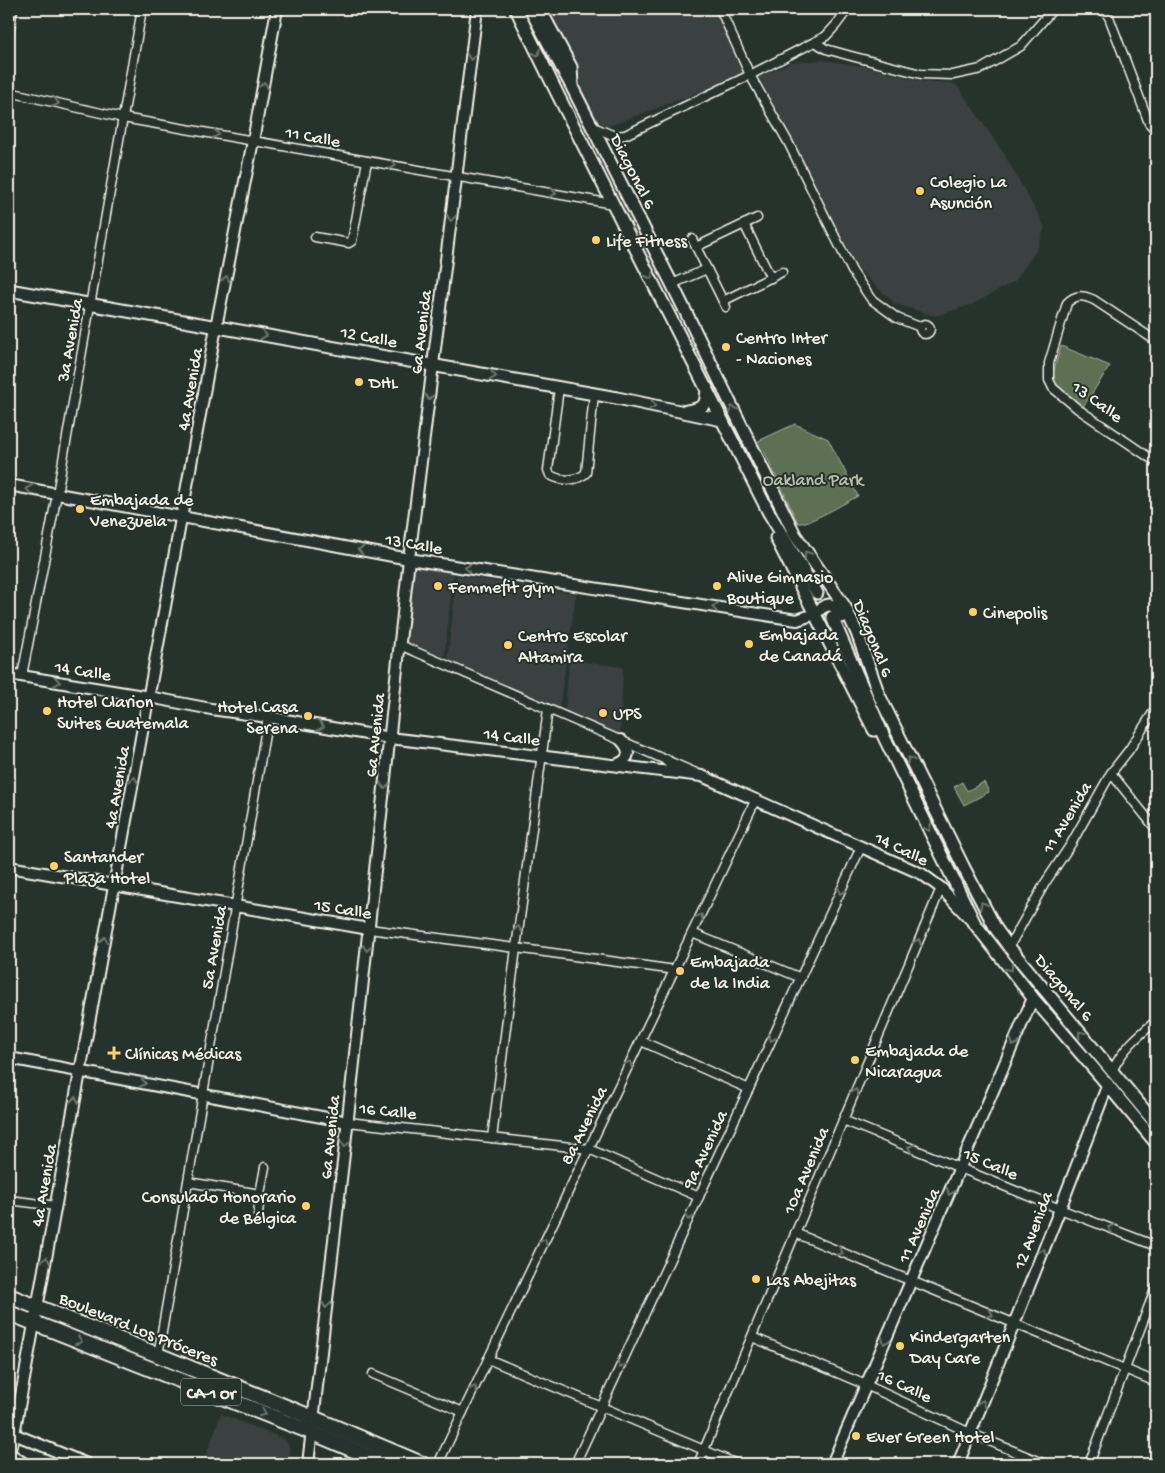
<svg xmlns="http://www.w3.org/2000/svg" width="1165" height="1473" font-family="'Gochi Hand',sans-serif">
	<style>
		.built { fill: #3b413f }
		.green { fill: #5d7052; stroke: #a8b09d }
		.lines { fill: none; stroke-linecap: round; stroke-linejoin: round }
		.minor-casing { stroke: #f4f1e8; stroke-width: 11 }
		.tertiary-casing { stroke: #f4f1e8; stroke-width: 14 }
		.secondary-casing { stroke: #f4f1e8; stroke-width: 15 }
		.trunk-casing { stroke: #f4f1e8; stroke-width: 18 }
		.minor { stroke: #26332d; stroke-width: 8 }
		.tertiary { stroke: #26332d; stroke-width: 10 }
		.secondary { stroke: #26332d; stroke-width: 11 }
		.trunk { stroke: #26332d; stroke-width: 14 }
		.oneway { stroke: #6e766e }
		.poi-dot { fill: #ffd166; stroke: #26332d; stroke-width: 2 }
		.labels { text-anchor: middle; stroke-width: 4; stroke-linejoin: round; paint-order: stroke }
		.shield { fill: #26332d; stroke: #b6b8b0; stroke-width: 1 }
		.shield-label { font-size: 16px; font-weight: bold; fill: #f4f1e8 }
		.street-label { font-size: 18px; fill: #f4f1e8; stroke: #26332d }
		.poi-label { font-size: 18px; fill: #f4f1e8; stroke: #26332d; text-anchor: start }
		.park-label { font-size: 18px; fill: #b8bdac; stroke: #26332d }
	</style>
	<rect width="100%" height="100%" fill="#26332d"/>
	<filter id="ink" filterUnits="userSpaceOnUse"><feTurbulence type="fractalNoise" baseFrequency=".02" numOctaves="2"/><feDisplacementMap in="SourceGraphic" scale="10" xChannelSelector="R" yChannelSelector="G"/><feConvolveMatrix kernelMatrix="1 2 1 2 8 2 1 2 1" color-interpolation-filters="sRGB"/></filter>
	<g filter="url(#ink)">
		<g class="built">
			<polygon points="541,9 718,9 748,74 601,129"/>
			<polygon points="824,60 867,67 920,81 952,83 959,88 1004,154 1045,227 1037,249 1015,281 973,304 936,316 895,304 854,265 759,77 793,62"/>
			<polygon points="415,564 454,570 444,659 406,642"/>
			<polygon points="457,575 576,594 559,710 447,662"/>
			<polygon points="569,660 623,667 620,734 565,711"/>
			<polygon points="221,1414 284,1439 289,1446 290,1454 286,1464 203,1464"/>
		</g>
		<g class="green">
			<polygon points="1061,346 1110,366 1081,410 1055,388 1053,373"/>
			<path d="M795 424 828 439 858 496C846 502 809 525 798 523L765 453 754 443Z"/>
			<polygon points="962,782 967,791 984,782 989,792 964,805 954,787"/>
		</g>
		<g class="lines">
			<g class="minor-casing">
				<g id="minor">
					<polyline points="720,9 750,75 788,142 852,271 871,299 897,318 920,327"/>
					<polyline points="1103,9 1109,17 1149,123 1156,130"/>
					<polyline points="9,33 13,9"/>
					<polyline points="815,42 826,49 851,56 921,74 953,75 981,69 1021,46 1053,9"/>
					<polyline points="9,92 123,118 613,204"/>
					<polyline points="593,127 615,136 625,135 750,75 826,36 836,25 848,9"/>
					<polyline points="744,224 771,278"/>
					<polyline points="315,237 349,243 352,241 367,161"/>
					<polyline points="692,239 726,307"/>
					<polyline points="696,247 757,218"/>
					<polyline points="672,284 707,269"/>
					<polyline points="723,301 782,272"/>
					<circle cx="925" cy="329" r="5"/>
					<path d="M1156 341 1094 300C1083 295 1076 294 1067 303L1049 363V380L1053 388 1078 409 1156 462"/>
					<path d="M559 388 548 470 550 475C561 481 576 482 586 473L594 394"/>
					<polyline points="400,645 696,773"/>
					<polyline points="22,676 57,494 142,9"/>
					<polyline points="1111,773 1156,829"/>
					<polyline points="369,929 516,948 675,970"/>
					<polyline points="692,933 801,978"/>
					<polyline points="1009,947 1045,883 1071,844 1111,773 1129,750 1156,708"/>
					<polyline points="641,1041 749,1089"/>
					<path d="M1112 1072C1121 1050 1139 1035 1156 1021"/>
					<polyline points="843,1120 1060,1209 1156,1246"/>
					<polyline points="348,1122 589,1149 699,1197"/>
					<polyline points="492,1138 516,948 548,709"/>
					<polyline points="188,1182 260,1194 265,1167"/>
					<polyline points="9,1200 56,1206"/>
					<polyline points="258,1215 260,1194"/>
					<polyline points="795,1233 1156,1382"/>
					<polyline points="752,1337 866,1385 970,1433 1045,1464"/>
					<polyline points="158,1355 268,717"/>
					<polyline points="488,1359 737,1464"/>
					<polyline points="373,1374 463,1412"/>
					<polyline points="438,1464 756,799"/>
					<polyline points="575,1464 861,847"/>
					<polyline points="698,1464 941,888"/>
					<polyline points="1089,1464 1156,1287"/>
				</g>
			</g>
			<g class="tertiary-casing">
				<g id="tertiary">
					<polyline points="9,485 409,559 797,620 815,614"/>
					<polyline points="9,674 149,697 211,709 268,717 390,738 702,776 922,874 941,888 971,920"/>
					<path d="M666 760C670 763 673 766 670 771L667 772"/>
					<path d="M616 765C631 759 631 751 621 740"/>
					<polyline points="9,867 369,929"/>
					<polyline points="9,1058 348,1122"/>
					<polyline points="14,1434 87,1464"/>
					<polyline points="9,1453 14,1434 216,327 253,141 277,9"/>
					<polyline points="9,1453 25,1464"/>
					<polyline points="308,1464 345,1145 409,559 477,9"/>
					<polyline points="832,1464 1033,998"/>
					<polyline points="958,1464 1060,1209 1108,1084"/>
				</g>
			</g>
			<g class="secondary-casing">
				<g id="secondary">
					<polyline points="516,9 557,93 769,513 817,593"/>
					<polyline points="530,9 572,87 672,284 795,535 845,607 857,633 879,695 963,866 996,929 1009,947 1156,1124"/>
					<polyline points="540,9 571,67 572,85"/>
					<polyline points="9,290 617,398 722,420"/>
					<path d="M687 411C705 408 706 406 707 388"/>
					<polyline points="776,538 874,730"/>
					<path d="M815 614C827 601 834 602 842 617"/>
					<polyline points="832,617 884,737 975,924 1033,998 1101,1077 1156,1143"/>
				</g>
			</g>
			<g class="trunk-casing">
				<g id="trunk">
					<polyline points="9,1296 158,1355 313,1418 422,1464"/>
					<polyline points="9,1313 311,1432 387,1464"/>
				</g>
			</g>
			<use href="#minor" class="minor"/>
			<use href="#tertiary" class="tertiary"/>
			<use href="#secondary" class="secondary"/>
			<use href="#trunk" class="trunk"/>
		</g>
		<defs><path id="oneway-chevron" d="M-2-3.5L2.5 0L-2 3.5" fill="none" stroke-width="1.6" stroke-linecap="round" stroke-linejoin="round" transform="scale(1.25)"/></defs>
		<g class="oneway">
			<use href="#oneway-chevron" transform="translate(537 53) rotate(64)"/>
			<use href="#oneway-chevron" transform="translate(471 57) rotate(97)"/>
			<use href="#oneway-chevron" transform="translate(264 85) rotate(-80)"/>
			<use href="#oneway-chevron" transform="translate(56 103) rotate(13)"/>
			<use href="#oneway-chevron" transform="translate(216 134) rotate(10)"/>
			<use href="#oneway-chevron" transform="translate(393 165) rotate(10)"/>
			<use href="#oneway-chevron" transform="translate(553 193) rotate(10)"/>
			<use href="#oneway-chevron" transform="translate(451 218) rotate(97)"/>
			<use href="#oneway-chevron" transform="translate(650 276) rotate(63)"/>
			<use href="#oneway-chevron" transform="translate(226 279) rotate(-79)"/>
			<use href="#oneway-chevron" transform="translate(264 335) rotate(10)"/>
			<use href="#oneway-chevron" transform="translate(493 376) rotate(10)"/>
			<use href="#oneway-chevron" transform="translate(429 397) rotate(97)"/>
			<use href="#oneway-chevron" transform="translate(653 405) rotate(11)"/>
			<use href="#oneway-chevron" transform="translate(733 409) rotate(-116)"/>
			<use href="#oneway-chevron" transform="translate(29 489) rotate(-169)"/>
			<use href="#oneway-chevron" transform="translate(361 550) rotate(-170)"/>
			<use href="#oneway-chevron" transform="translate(807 554) rotate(-123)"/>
			<use href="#oneway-chevron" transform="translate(468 568) rotate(-171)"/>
			<use href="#oneway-chevron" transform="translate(715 607) rotate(-171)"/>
			<use href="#oneway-chevron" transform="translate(57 682) rotate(9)"/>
			<use href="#oneway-chevron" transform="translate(321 726) rotate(10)"/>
			<use href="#oneway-chevron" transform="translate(910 760) rotate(-116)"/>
			<use href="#oneway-chevron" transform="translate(134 780) rotate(-80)"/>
			<use href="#oneway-chevron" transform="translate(385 786) rotate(96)"/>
			<use href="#oneway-chevron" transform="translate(928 828) rotate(64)"/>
			<use href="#oneway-chevron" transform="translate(841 891) rotate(115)"/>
			<use href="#oneway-chevron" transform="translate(983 905) rotate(-118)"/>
			<use href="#oneway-chevron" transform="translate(700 917) rotate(-64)"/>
			<use href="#oneway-chevron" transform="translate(518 929) rotate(-82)"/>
			<use href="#oneway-chevron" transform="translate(104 940) rotate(-80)"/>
			<use href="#oneway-chevron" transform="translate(918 942) rotate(-67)"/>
			<use href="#oneway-chevron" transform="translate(367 948) rotate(96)"/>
			<use href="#oneway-chevron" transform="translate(1010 968) rotate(52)"/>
			<use href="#oneway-chevron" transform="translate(1081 1034) rotate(-130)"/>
			<use href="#oneway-chevron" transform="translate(772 1038) rotate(115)"/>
			<use href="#oneway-chevron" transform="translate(1014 1043) rotate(113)"/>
			<use href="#oneway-chevron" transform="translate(629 1064) rotate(-64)"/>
			<use href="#oneway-chevron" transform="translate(143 1083) rotate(11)"/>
			<use href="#oneway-chevron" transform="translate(498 1090) rotate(-83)"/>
			<use href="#oneway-chevron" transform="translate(855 1092) rotate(-67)"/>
			<use href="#oneway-chevron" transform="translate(75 1100) rotate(-80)"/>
			<use href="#oneway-chevron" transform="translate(345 1144) rotate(96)"/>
			<use href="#oneway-chevron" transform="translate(911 1148) rotate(-158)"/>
			<use href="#oneway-chevron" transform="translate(950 1192) rotate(114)"/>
			<use href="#oneway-chevron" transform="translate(689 1217) rotate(115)"/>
			<use href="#oneway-chevron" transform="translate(1111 1228) rotate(-159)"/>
			<use href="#oneway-chevron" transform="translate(544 1242) rotate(-64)"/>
			<use href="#oneway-chevron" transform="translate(840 1252) rotate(22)"/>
			<use href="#oneway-chevron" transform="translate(1043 1252) rotate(-68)"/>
			<use href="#oneway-chevron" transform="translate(46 1260) rotate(-80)"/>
			<use href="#oneway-chevron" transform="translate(326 1305) rotate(97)"/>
			<use href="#oneway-chevron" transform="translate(990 1314) rotate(23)"/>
			<use href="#oneway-chevron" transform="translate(79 1341) rotate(21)"/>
			<use href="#oneway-chevron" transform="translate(885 1341) rotate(113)"/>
			<use href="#oneway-chevron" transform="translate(621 1365) rotate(115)"/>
			<use href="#oneway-chevron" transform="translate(474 1389) rotate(-64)"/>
			<use href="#oneway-chevron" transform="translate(982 1403) rotate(-68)"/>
			<use href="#oneway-chevron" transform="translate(263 1413) rotate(22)"/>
		</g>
	</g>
	<g class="poi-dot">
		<circle cx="920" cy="191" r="5"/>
		<circle cx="596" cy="240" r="5"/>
		<circle cx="726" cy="347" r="5"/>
		<circle cx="359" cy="382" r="5"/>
		<circle cx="80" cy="509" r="5"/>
		<circle cx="438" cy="586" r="5"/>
		<circle cx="717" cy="586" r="5"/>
		<circle cx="973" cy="612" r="5"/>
		<circle cx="749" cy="644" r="5"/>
		<circle cx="508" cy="645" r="5"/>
		<circle cx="47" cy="711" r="5"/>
		<circle cx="603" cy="713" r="5"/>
		<circle cx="308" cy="716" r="5"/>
		<circle cx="54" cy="866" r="5"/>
		<circle cx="680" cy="971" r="5"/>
		<path d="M111.5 1045.5h5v5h5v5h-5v5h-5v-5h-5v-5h5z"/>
		<circle cx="855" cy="1060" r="5"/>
		<circle cx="306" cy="1206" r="5"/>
		<circle cx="756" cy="1279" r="5"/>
		<circle cx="900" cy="1346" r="5"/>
		<circle cx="856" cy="1436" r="5"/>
	</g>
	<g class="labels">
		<rect class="shield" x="181" y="1378.5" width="60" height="27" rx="4"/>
		<g class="shield-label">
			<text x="211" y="1398">CA-1 Or</text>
		</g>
		<g class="street-label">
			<text transform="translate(313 136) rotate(10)" y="6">11 Calle</text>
			<text transform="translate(634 171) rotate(63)" y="6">Diagonal 6</text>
			<text transform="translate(420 332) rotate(-83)" y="6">6a Avenida</text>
			<text transform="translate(369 336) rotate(11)" y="6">12 Calle</text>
			<text transform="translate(69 340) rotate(-80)" y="6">3a Avenida</text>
			<text transform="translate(189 389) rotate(-80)" y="6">4a Avenida</text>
			<text transform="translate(1098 401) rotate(36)" y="6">13 Calle</text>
			<text transform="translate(414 543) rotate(10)" y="6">13 Calle</text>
			<text transform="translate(874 638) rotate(68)" y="6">Diagonal 6</text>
			<text transform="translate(83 670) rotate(9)" y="6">14 Calle</text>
			<text transform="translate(374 735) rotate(-84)" y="6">6a Avenida</text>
			<text transform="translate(512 736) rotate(7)" y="6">14 Calle</text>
			<text transform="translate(116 787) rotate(-80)" y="6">4a Avenida</text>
			<text transform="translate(1066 817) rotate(-59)" y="6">11 Avenida</text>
			<text transform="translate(902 848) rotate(26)" y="6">14 Calle</text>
			<text transform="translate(343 908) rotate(9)" y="6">15 Calle</text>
			<text transform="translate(213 947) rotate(-80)" y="6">5a Avenida</text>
			<text transform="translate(1065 987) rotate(50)" y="6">Diagonal 6</text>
			<text transform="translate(388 1110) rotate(6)" y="6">16 Calle</text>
			<text transform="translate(583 1125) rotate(-64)" y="6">8a Avenida</text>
			<text transform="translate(329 1137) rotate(-84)" y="6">6a Avenida</text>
			<text transform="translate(704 1149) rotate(-65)" y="6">9a Avenida</text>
			<text transform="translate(991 1163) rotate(23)" y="6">15 Calle</text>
			<text transform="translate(805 1170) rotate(-67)" y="6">10a Avenida</text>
			<text transform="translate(43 1185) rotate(-80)" y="6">4a Avenida</text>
			<text transform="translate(918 1225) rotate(-66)" y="6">11 Avenida</text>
			<text transform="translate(1032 1230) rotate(-69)" y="6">12 Avenida</text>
			<text transform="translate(139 1328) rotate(22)" y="6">Boulevard Los Próceres</text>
			<text transform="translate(905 1385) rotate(25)" y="6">16 Calle</text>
		</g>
		<g class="poi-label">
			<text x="930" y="187">Colegio La<tspan x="930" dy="21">Asunción</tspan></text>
			<text x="606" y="246">Life Fitness</text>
			<text x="736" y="343">Centro Inter<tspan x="736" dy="21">- Naciones</tspan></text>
			<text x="369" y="388">DHL</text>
			<text x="90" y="505">Embajada de<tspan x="90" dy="21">Venezuela</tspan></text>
			<text x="727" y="582">Alive Gimnasio<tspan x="727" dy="21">Boutique</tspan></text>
			<text x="448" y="592">Femmefit gym</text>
			<text x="983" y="618">Cinepolis</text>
			<text x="759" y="640">Embajada<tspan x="759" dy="21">de Canadá</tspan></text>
			<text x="518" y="641">Centro Escolar<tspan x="518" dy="21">Altamira</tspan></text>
			<text x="57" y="707">Hotel Clarion<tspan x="57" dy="21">Suites Guatemala</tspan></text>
			<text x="298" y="712" text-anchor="end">Hotel Casa<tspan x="298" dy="21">Serena</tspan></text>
			<text x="613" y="719">UPS</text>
			<text x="64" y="862">Santander<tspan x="64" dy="21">Plaza Hotel</tspan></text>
			<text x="690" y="967">Embajada<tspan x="690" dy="21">de la India</tspan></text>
			<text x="865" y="1056">Embajada de<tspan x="865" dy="21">Nicaragua</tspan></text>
			<text x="125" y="1059">Clínicas Médicas</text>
			<text x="296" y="1202" text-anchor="end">Consulado Honorario<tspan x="296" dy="21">de Bélgica</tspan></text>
			<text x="766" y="1285">Las Abejitas</text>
			<text x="910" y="1342">Kindergarten<tspan x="910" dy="21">Day Care</tspan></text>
			<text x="866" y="1442">Ever Green Hotel</text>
		</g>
		<g class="park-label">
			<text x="813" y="485">Oakland Park</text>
		</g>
	</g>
	<rect width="1165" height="1473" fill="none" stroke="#26332d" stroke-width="30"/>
	<rect x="15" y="15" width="1135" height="1443" fill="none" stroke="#f4f1e8" stroke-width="2" filter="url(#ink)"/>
</svg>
